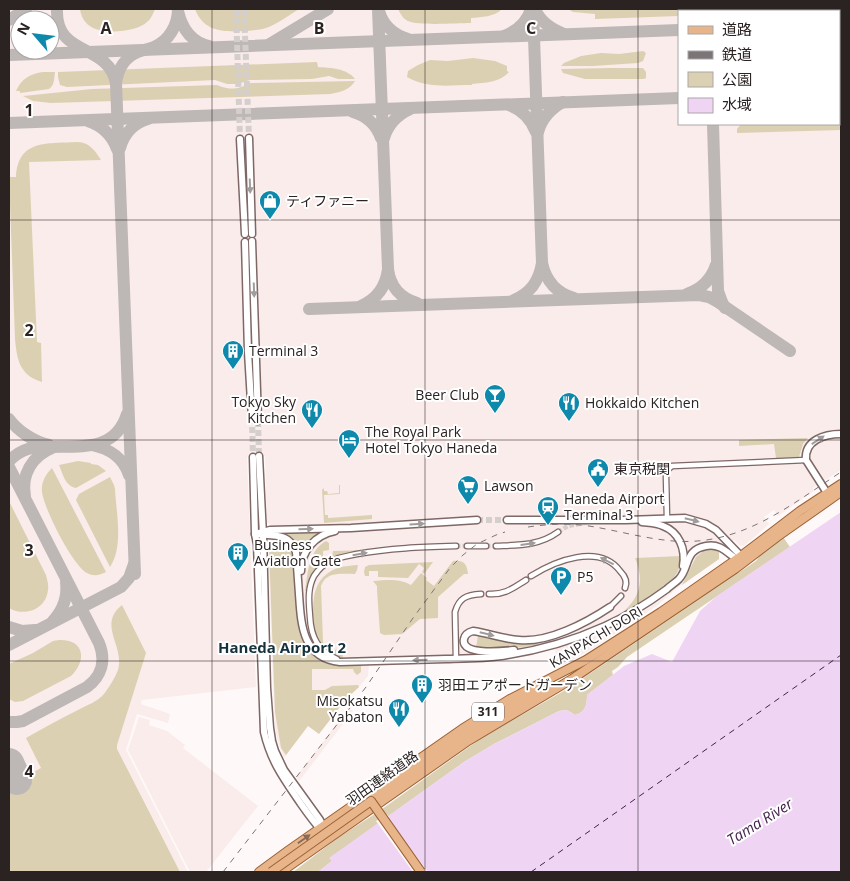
<svg xmlns="http://www.w3.org/2000/svg" width="850" height="881" font-family="'Open Sans','Noto Sans JP',sans-serif">
	<style>
		.built { fill: #faeceb; fill-rule: evenodd }
		.green { fill: #dcd0b2 }
		.water { fill: #efd4f4 }
		.pier { fill: #fef9f8 }
		.lines { fill: none; stroke-linecap: round; stroke-linejoin: round }
		.ferry { stroke: #46234d; stroke-width: 1; stroke-dasharray: 6 5; stroke-linecap: butt }
		.taxiway { stroke: #bdb7b6; stroke-width: 12 }
		.runway { stroke: #bdb7b6; stroke-width: 30 }
		.street-tunnel { stroke: #d4cecd; stroke-width: 4.5; stroke-dasharray: 4.5 2; stroke-linecap: butt }
		.secondary-tunnel { stroke: #d4cecd; stroke-width: 6; stroke-dasharray: 6 3; stroke-linecap: butt }
		.street-casing { stroke: #7e6866; stroke-width: 7 }
		.secondary-casing { stroke: #7e6866; stroke-width: 9 }
		.primary-casing { stroke: #9c6134; stroke-width: 10 }
		.street { stroke: #fff; stroke-width: 4.5 }
		.secondary { stroke: #fff; stroke-width: 6 }
		.primary { stroke: #e8b58b; stroke-width: 8 }
		.rail { stroke: #7c7575; stroke-width: 1; stroke-dasharray: 6 6; stroke-linecap: butt }
		.primary-bridge-casing { stroke: #9c6134; stroke-width: 10; stroke-linecap: butt }
		.primary-bridge { stroke: #e8b58b; stroke-width: 8 }
		.oneway { fill: #a09c9c }
		.oneway2 { fill: #8a6c56 }
		.grid { fill: none; stroke: #2b2222; stroke-width: 1; stroke-opacity: 0.55 }
		.labels { text-anchor: middle; stroke-width: 4; stroke-linejoin: round; paint-order: stroke }
		.shield { fill: #fff; stroke: #6b6464; stroke-width: 1 }
		.shield-label { font-size: 12px; font-weight: bold; fill: #2b2222 }
		.poi-label { font-size: 14px; fill: #2b2222; stroke: #fff; text-anchor: start }
		.street-label { font-size: 14px; fill: #2b2222; stroke: #fff }
		.neighbourhood-label { font-size: 15px; font-weight: bold; fill: #14313c; stroke: #fff }
		.water-label { font-size: 15px; font-style: italic; fill: #46234d; stroke: #fff }
		.grid-label { font-size: 16px; text-anchor: middle; font-weight: bold; fill: #2b2222; stroke: #fff; stroke-width: 4; stroke-linejoin: round; paint-order: stroke }
	</style>
	<rect width="100%" height="100%" fill="#fef9f8"/>
	<g class="built">
		<path d="M9 9H841V470L813 488 814 491 778 516 774 510 764 517 769 524 744 546 739 545 734 540 719 552V559L677 588 658 605 595 647 558 668 555 649 521 656 483 661 369 665 368 676 359 687 346 699 319 734 308 726 284 758 278 742 275 728 274 708 268 548 273 539 271 525 267 522 265 456 247 457 256 687 142 700 141 704 170 714 168 723 137 714 126 750 188 872H9ZM679 11H839V124H679ZM20 20H50V50H20Z"/>
		<polygon points="349,708 353,711 299,781 296,777"/>
		<polygon points="139,717 150,720 149,725 167,731 185,745 183,748 258,806 206,872 190,872 128,750"/>
	</g>
	<g class="green">
		<path d="M80 9H155C153 14 151 19 147 22 137 32 106 34 93 28 85 24 81 17 80 9Z"/>
		<path d="M195 9H299C289 15 280 22 269 27 262 30 254 30 247 31 225 32 204 33 195 9Z"/>
		<path d="M398 9H502C494 17 482 17 471 18V23C457 23 419 26 408 21 403 19 400 13 398 9Z"/>
		<polygon points="568,9 777,9 769,11 679,11 679,16 595,19 595,14 573,12"/>
		<polygon points="643,51 646,53 643,61 638,63 593,66 561,66 564,63 581,56 601,53 619,54"/>
		<path d="M473 58 495 61 507 66V71L509 72C501 82 484 83 472 84V85C448 85 429 89 407 77L408 71 418 65 430 60 448 61Z"/>
		<path d="M317 62 318 67C330 68 347 68 355 79H338L329 76 312 79 249 80 238 84H227L215 80 67 87 60 85 58 77V72Z"/>
		<polygon points="610,68 643,68 646,72 646,78 644,79 585,79 563,73 561,69"/>
		<path d="M43 72H55C54 78 55 85 49 89L20 93V91H16C22 78 30 74 43 72Z"/>
		<path d="M355 81C350 90 340 92 330 94L51 103 33 101 23 96 92 89 217 85C232 91 238 89 251 83Z"/>
		<polygon points="839,113 841,113 841,130 737,133 737,129 741,124 839,124"/>
		<path d="M76 142C89 142 94 149 101 160L29 162 37 342 41 343 42 382C19 375 17 359 15 339L9 177H16C18 139 47 144 76 142Z"/>
		<polygon points="808,438 803,444 799,457 797,458 776,458 774,444 739,446 739,440"/>
		<path d="M78 461 91 463V464L98 465 106 471 76 488C65 486 63 474 59 465Z"/>
		<path d="M52 468 106 572C100 575 94 577 87 573 73 566 44 509 42 492 41 483 45 475 52 468Z"/>
		<path d="M110 477 114 485 115 489C116 512 124 546 110 567L76 500 79 494Z"/>
		<polygon points="339,485 340,485 340,494 324,495 325,515 328,515 328,518 372,515 372,519 324,523 322,490 324,488 324,491 327,491 328,494 339,493"/>
		<path d="M9 501 46 575C47 580 49 585 48 590 46 610 24 617 9 608Z"/>
		<path d="M325 531 312 539 301 556C300 553 300 551 299 548 295 535 283 533 272 533Z"/>
		<path d="M783 537 790 547 627 657 618 667 612 671 613 675 587 695C587 704 586 712 575 715L567 710 559 711 494 744 464 762 330 858 332 861 318 872H293L339 837 378 812 480 739 567 689 756 561 761 554Z"/>
		<path d="M275 539C284 539 289 544 293 552L300 634C314 664 329 666 359 665L361 666V672L357 675 354 672 353 669H312V690H325L332 686 358 685 359 687 346 699 319 734 308 726 286 755 281 748 275 712 269 549Z"/>
		<path d="M326 541 329 543V550L323 551V557H332L333 551 371 550C341 555 314 555 306 591H305C308 573 308 551 326 541Z"/>
		<polygon points="706,549 719,550 719,559 682,585 696,557"/>
		<path d="M681 556C681 561 680 566 678 571 669 588 639 603 623 612 641 596 644 580 635 558Z"/>
		<path d="M453 561C463 560 467 563 468 574H464L438 597V618L420 619 402 634 384 635 380 633 377 590V586L373 581C386 580 399 578 411 585L421 573 427 578 426 580 434 586Z"/>
		<polygon points="433,562 424,574 422,572 424,568 419,564 408,578 378,577 378,571 369,571 369,576 365,576 364,572 365,567 369,565"/>
		<path d="M358 565 357 570 355 574C342 574 326 571 321 586L323 642C327 651 333 650 342 649L343 659C334 656 325 652 320 645 314 636 314 625 313 615 313 599 314 583 328 573 337 566 347 566 358 565Z"/>
		<path d="M122 605 146 653 117 745V749L180 872H9V785L41 768 26 738C43 728 60 719 78 710 87 705 97 702 104 694 109 687 115 678 118 670 125 646 97 625 122 605Z"/>
		<path d="M478 636 521 643 536 642 537 645C516 649 496 649 476 647Z"/>
		<path d="M59 640C85 639 87 661 71 676L23 701 15 702 9 699V664L33 653 53 641Z"/>
	</g>
	<path class="water" d="M841 512V872H318L332 861 329 858 464 762 494 744 559 711 567 710 575 715C586 712 587 704 587 695L624 666 652 654 672 662 700 611 717 596Z"/>
	<polygon class="pier" points="387,814 395,827 428,872 413,872 376,821"/>
	<g class="lines">
		<polyline class="ferry" points="531,872 841,655"/>
		<g class="taxiway">
			<path d="M57 9C55 58 108 42 116 83L135 574"/>
			<path d="M378 9 388 269C390 286 400 298 417 303"/>
			<path d="M535 9C540 22 551 29 564 34"/>
			<polyline points="824,9 826,11"/>
			<path d="M178 11C182 29 191 42 209 46"/>
			<path d="M379 11C383 25 394 35 408 39"/>
			<polyline points="806,11 808,9"/>
			<polyline points="9,20 26,9"/>
			<polyline points="839,20 841,21"/>
			<path d="M504 36C517 31 527 23 531 9"/>
			<polyline points="270,44 328,9"/>
			<polyline points="9,55 679,30"/>
			<path d="M116 83C118 69 125 57 138 52 143 50 149 49 154 47 169 41 178 25 178 9"/>
			<polyline points="839,92 841,92"/>
			<path d="M509 105C522 110 531 119 536 132"/>
			<path d="M353 112C367 116 376 124 381 138"/>
			<path d="M88 121C103 126 112 135 117 149"/>
			<polyline points="9,123 679,98"/>
			<polyline points="713,124 718,291 722,302 725,308"/>
			<path d="M538 132C542 118 550 109 563 102"/>
			<path d="M384 138C388 124 397 115 410 109"/>
			<path d="M120 148C124 134 134 123 148 119"/>
			<path d="M542 263C546 281 556 293 574 298"/>
			<path d="M687 294C702 289 711 280 716 265"/>
			<path d="M514 300C531 293 539 281 542 263L533 9"/>
			<path d="M361 306C377 299 386 286 388 269"/>
			<polyline points="309,309 699,295 709,297 718,302 790,351"/>
			<path d="M9 419C18 431 34 442 49 445"/>
			<path d="M92 445C110 449 123 457 129 475"/>
			<path d="M9 461C14 456 21 451 28 449 35 447 41 447 48 447 81 446 115 452 127 414"/>
			<path d="M9 467 99 643C106 660 102 676 87 687L23 721 17 722H9"/>
			<path d="M25 496C21 475 32 456 52 448"/>
			<path d="M53 621C63 610 68 597 66 582"/>
			<polyline points="9,627 22,631 35,630"/>
			<polyline points="9,645 121,587 129,578 134,564"/>
		</g>
		<polyline class="runway" points="9,763 17,780"/>
		<g class="street-tunnel">
			<polyline points="558,532 568,526 589,522"/>
			<polyline points="456,546 467,546"/>
			<polyline points="486,546 496,546"/>
		</g>
		<g class="secondary-tunnel">
			<polyline points="236,9 240,139"/>
			<polyline points="244,9 249,138"/>
			<polyline points="252,418 253,457"/>
			<polyline points="258,421 259,456"/>
			<polyline points="477,520 507,520"/>
		</g>
		<g class="street-casing">
			<g id="street">
				<polyline points="667,518 666,476 666,471 672,466 806,460"/>
				<polyline points="467,546 486,546"/>
				<path d="M496 546C518 545 539 546 558 532"/>
				<path d="M531 576C555 561 599 543 620 571 625 576 628 581 625 588"/>
				<path d="M489 594C505 595 513 588 526 580"/>
				<polyline points="610,607 621,596"/>
				<path d="M337 659C318 651 311 637 310 617 309 603 307 589 314 576 318 570 324 564 331 561 339 557 348 556 357 554 389 548 423 547 456 546"/>
				<path d="M456 659 455 612C459 598 466 595 481 594"/>
			</g>
		</g>
		<g class="secondary-casing">
			<g id="secondary">
				<polyline points="249,138 252,234"/>
				<polyline points="240,139 245,234"/>
				<polyline points="252,241 258,421"/>
				<polyline points="245,242 248,352 252,418"/>
				<polyline points="259,456 263,535 267,688 270,728 272,741 275,751 284,770 320,820 325,830"/>
				<path d="M253 457 255 534 257 544 264 732C271 762 284 779 301 804 308 814 315 824 323 832"/>
				<path d="M829 496 806 460C804 440 825 434 841 434"/>
				<polyline points="507,520 626,520 685,518 706,524 716,530 741,556 742,560"/>
				<path d="M642 522C649 523 656 523 663 526 679 532 686 549 683 566"/>
				<polyline points="259,533 270,530 351,528 477,520"/>
				<path d="M255 534C272 536 290 532 296 552 297 566 298 580 299 594 301 624 302 658 340 662 375 661 411 660 446 659 466 658 487 659 507 655 540 650 574 640 605 626 627 616 648 603 667 589 670 586 675 583 679 579 690 567 684 550 706 546 721 543 728 554 739 561"/>
				<path d="M301 571C301 551 315 535 335 531"/>
				<path d="M514 650C504 651 460 656 464 639 465 634 469 632 473 631 488 633 503 639 519 640 548 643 586 623 610 607"/>
			</g>
		</g>
		<g class="primary-casing">
			<g id="primary">
				<polyline points="371,801 466,734 550,684"/>
				<polyline points="259,872 289,850 462,729 510,699 586,660 661,612 741,556 800,511 841,484"/>
				<polyline points="281,872 468,741 572,679 735,569 777,537 841,492"/>
			</g>
		</g>
		<use href="#street" class="street"/>
		<use href="#secondary" class="secondary"/>
		<use href="#primary" class="primary"/>
		<g class="rail">
			<path d="M528 527C548 524 569 523 589 526 614 530 639 537 664 540 736 550 786 508 841 472"/>
			<polyline points="223,872 366,687 413,618 450,568 463,555 477,544 496,535 505,532"/>
		</g>
		<g class="primary-bridge-casing">
			<polyline id="primary-bridge" points="271,872 371,801 421,872"/>
		</g>
		<use href="#primary-bridge" class="primary-bridge"/>
	</g>
	<defs><path id="oneway-solid" d="M-6-.8H1V-3.2L6.5 0L1 3.2V.8H-6Z" transform="scale(1.25)"/></defs>
	<g class="oneway">
		<use href="#oneway-solid" transform="translate(250 186) rotate(88)"/>
		<use href="#oneway-solid" transform="translate(254 290) rotate(88)"/>
		<use href="#oneway-solid" transform="translate(818 440) rotate(-33)"/>
		<use href="#oneway-solid" transform="translate(692 520) rotate(14)"/>
		<use href="#oneway-solid" transform="translate(417 524) rotate(-4)"/>
		<use href="#oneway-solid" transform="translate(306 529) rotate(-2)"/>
		<use href="#oneway-solid" transform="translate(528 544) rotate(-8)"/>
		<use href="#oneway-solid" transform="translate(360 554) rotate(-10)"/>
		<use href="#oneway-solid" transform="translate(607 561) rotate(-153)"/>
		<use href="#oneway-solid" transform="translate(487 634) rotate(14)"/>
		<use href="#oneway-solid" transform="translate(420 660) rotate(178)"/>
	</g>
	<use class="oneway2" href="#oneway-solid" transform="translate(304 839) rotate(-35)"/>
	<path class="grid" d="M212 9V872M425 9V872M638 9V872M9 220H841M9 440H841M9 661H841"/>
	<defs>
		<g id="shop-pin" transform="scale(1.125)"><path d="M0 17L-7.5 6A9.5 9.5 0 1 1 7.5 6Z" fill="#0e89ac" stroke="#fff"/><path d="M-5-2.5h2.3a2.7 3.5 0 0 1 5.4 0H5L5.5 6h-11ZM-1.5-2.5h3a1.5 2.3 0 0 0-3 0Z" fill="#fff"/></g>
		<g id="building-pin" transform="scale(1.125)"><path d="M0 17L-7.5 6A9.5 9.5 0 1 1 7.5 6Z" fill="#0e89ac" stroke="#fff"/><path d="M-4-6H4V6H1V3H-1V6H-4ZM-2.5-4.3h1.7v1.8h-1.7ZM.8-4.3h1.7v1.8H.8ZM-2.5-1h1.7V.8h-1.7ZM.8-1h1.7V.8H.8Z" fill="#fff"/></g>
		<g id="bar-pin" transform="scale(1.125)"><path d="M0 17L-7.5 6A9.5 9.5 0 1 1 7.5 6Z" fill="#0e89ac" stroke="#fff"/><path d="M-6-5H6L.8 .8V4.5H3.5V6h-7V4.5H-.8V.8Z" fill="#fff"/></g>
		<g id="restaurant-pin" transform="scale(1.125)"><path d="M0 17L-7.5 6A9.5 9.5 0 1 1 7.5 6Z" fill="#0e89ac" stroke="#fff"/><path d="M-5-6h1v4h1v-4h1v4h1v-4h1v5L-1.5 .5V6h-2V.5L-5-1ZM5-6V6H3V1.5H1.5Q1.5-4 5-6Z" fill="#fff"/></g>
		<g id="hotel-pin" transform="scale(1.125)"><path d="M0 17L-7.5 6A9.5 9.5 0 1 1 7.5 6Z" fill="#0e89ac" stroke="#fff"/><path d="M-6-4.5h1.5V1H6V5H4.5V3h-9V5H-6ZM-4 0a1.8 1.8 0 1 1 3.6 0ZM.5 0V-2.5h3Q6-2.5 6 0Z" fill="#fff"/></g>
		<g id="civic-pin" transform="scale(1.125)"><path d="M0 17L-7.5 6A9.5 9.5 0 1 1 7.5 6Z" fill="#0e89ac" stroke="#fff"/><path d="M-.6-6.5H3V-4.5H.6V-3L4-1V1h2V6H-6V1h2V-1L-.6-3ZM-1.2 2.5V6h2.4V2.5Z" fill="#fff"/></g>
		<g id="supermarket-pin" transform="scale(1.125)"><path d="M0 17L-7.5 6A9.5 9.5 0 1 1 7.5 6Z" fill="#0e89ac" stroke="#fff"/><path d="M-6-5.5h2.5l.6 2H6L4.5 2H-2.5L-4.4-4H-6ZM-1.5 3.2a1.3 1.3 0 1 0 .1 0ZM3 3.2a1.3 1.3 0 1 0 .1 0Z" fill="#fff"/></g>
		<g id="station-pin" transform="scale(1.125)"><path d="M0 17L-7.5 6A9.5 9.5 0 1 1 7.5 6Z" fill="#0e89ac" stroke="#fff"/><path d="M-3-6H3Q5-6 5-4V2Q5 4 3 4L4.5 6H3L1.5 4h-3L-3 6H-4.5L-3 4Q-5 4-5 2V-4Q-5-6-3-6ZM-3.5-4v3h7v-3ZM-3.5 1v1.5H-2V1ZM2 1v1.5H3.5V1Z" fill="#fff"/></g>
		<g id="parking-pin" transform="scale(1.125)"><path d="M0 17L-7.5 6A9.5 9.5 0 1 1 7.5 6Z" fill="#0e89ac" stroke="#fff"/><path d="M-3.5-5.5H1a3.5 3.5 0 0 1 0 7H-1V5.5H-3.5ZM-1-3.4V-.6H.8a1.4 1.4 0 0 0 0-2.8Z" fill="#fff"/></g>
	</defs>
	<g fill-rule="evenodd">
		<use href="#shop-pin" x="270" y="201"/>
		<use href="#building-pin" x="233" y="351"/>
		<use href="#bar-pin" x="495" y="395"/>
		<use href="#restaurant-pin" x="569" y="403"/>
		<use href="#restaurant-pin" x="312" y="410"/>
		<use href="#hotel-pin" x="349" y="440"/>
		<use href="#civic-pin" x="598" y="469"/>
		<use href="#supermarket-pin" x="468" y="486"/>
		<use href="#station-pin" x="548" y="507"/>
		<use href="#building-pin" x="238" y="553"/>
		<use href="#parking-pin" x="561" y="577"/>
		<use href="#building-pin" x="422" y="685"/>
		<use href="#restaurant-pin" x="399" y="709"/>
	</g>
	<g class="labels">
		<rect class="shield" x="472" y="702.5" width="32" height="19" rx="4"/>
		<g class="shield-label">
			<text x="488" y="716">311</text>
		</g>
		<g class="poi-label">
			<text x="286" y="206">ティファニー</text>
			<text x="249" y="356">Terminal 3</text>
			<text x="479" y="400" text-anchor="end">Beer Club</text>
			<text x="296" y="407" text-anchor="end">Tokyo Sky<tspan x="296" dy="16">Kitchen</tspan></text>
			<text x="585" y="408">Hokkaido Kitchen</text>
			<text x="365" y="437">The Royal Park<tspan x="365" dy="16">Hotel Tokyo Haneda</tspan></text>
			<text x="614" y="474">東京税関</text>
			<text x="484" y="491">Lawson</text>
			<text x="564" y="504">Haneda Airport<tspan x="564" dy="16">Terminal 3</tspan></text>
			<text x="254" y="550">Business<tspan x="254" dy="16">Aviation Gate</tspan></text>
			<text x="577" y="582">P5</text>
			<text x="438" y="690">羽田エアポートガーデン</text>
			<text x="383" y="706" text-anchor="end">Misokatsu<tspan x="383" dy="16">Yabaton</tspan></text>
		</g>
		<g class="street-label">
			<text transform="translate(596 637) rotate(-31)" y="5">KANPACHI DORI</text>
			<text transform="translate(382 778) rotate(-35)" y="5">羽田連絡道路</text>
		</g>
		<g class="neighbourhood-label">
			<text x="282" y="653">Haneda Airport 2</text>
		</g>
		<g class="water-label">
			<text transform="translate(760 822) rotate(-32)" y="5">Tama River</text>
		</g>
	</g>
	<g class="grid-label">
		<text x="106" y="34">A</text>
		<text x="319" y="34">B</text>
		<text x="531" y="34">C</text>
		<text x="29" y="116">1</text>
		<text x="29" y="336">2</text>
		<text x="29" y="556">3</text>
		<text x="29" y="777">4</text>
	</g>
	<rect width="850" height="881" fill="none" stroke="#2b2222" stroke-width="20"/>
	<rect x="678" y="10" width="162" height="115" fill="#ffffff" stroke="#aaa7a7"/>
	<rect x="688" y="26" width="25" height="8" fill="#e8b58b" stroke="#aaa7a7"/>
	<text x="722" y="35" font-size="15" fill="#2b2222">道路</text>
	<rect x="688" y="51" width="25" height="8" fill="#7c7575" stroke="#aaa7a7"/>
	<text x="722" y="60" font-size="15" fill="#2b2222">鉄道</text>
	<rect x="688" y="72" width="25" height="15" fill="#dcd0b2" stroke="#aaa7a7"/>
	<text x="722" y="85" font-size="15" fill="#2b2222">公園</text>
	<rect x="688" y="98" width="25" height="15" fill="#efd4f4" stroke="#aaa7a7"/>
	<text x="722" y="110" font-size="15" fill="#2b2222">水域</text>
	<g transform="translate(35 35) rotate(298)"><circle r="24" fill="#ffffff" stroke="#aaa7a7"/>
	<path d="M0-4L9 19L0 12L-9 19Z" fill="#0e89ac"/>
	<text y="-8" font-size="14" font-weight="bold" text-anchor="middle" fill="#2b2222">N</text>
	</g>
</svg>
